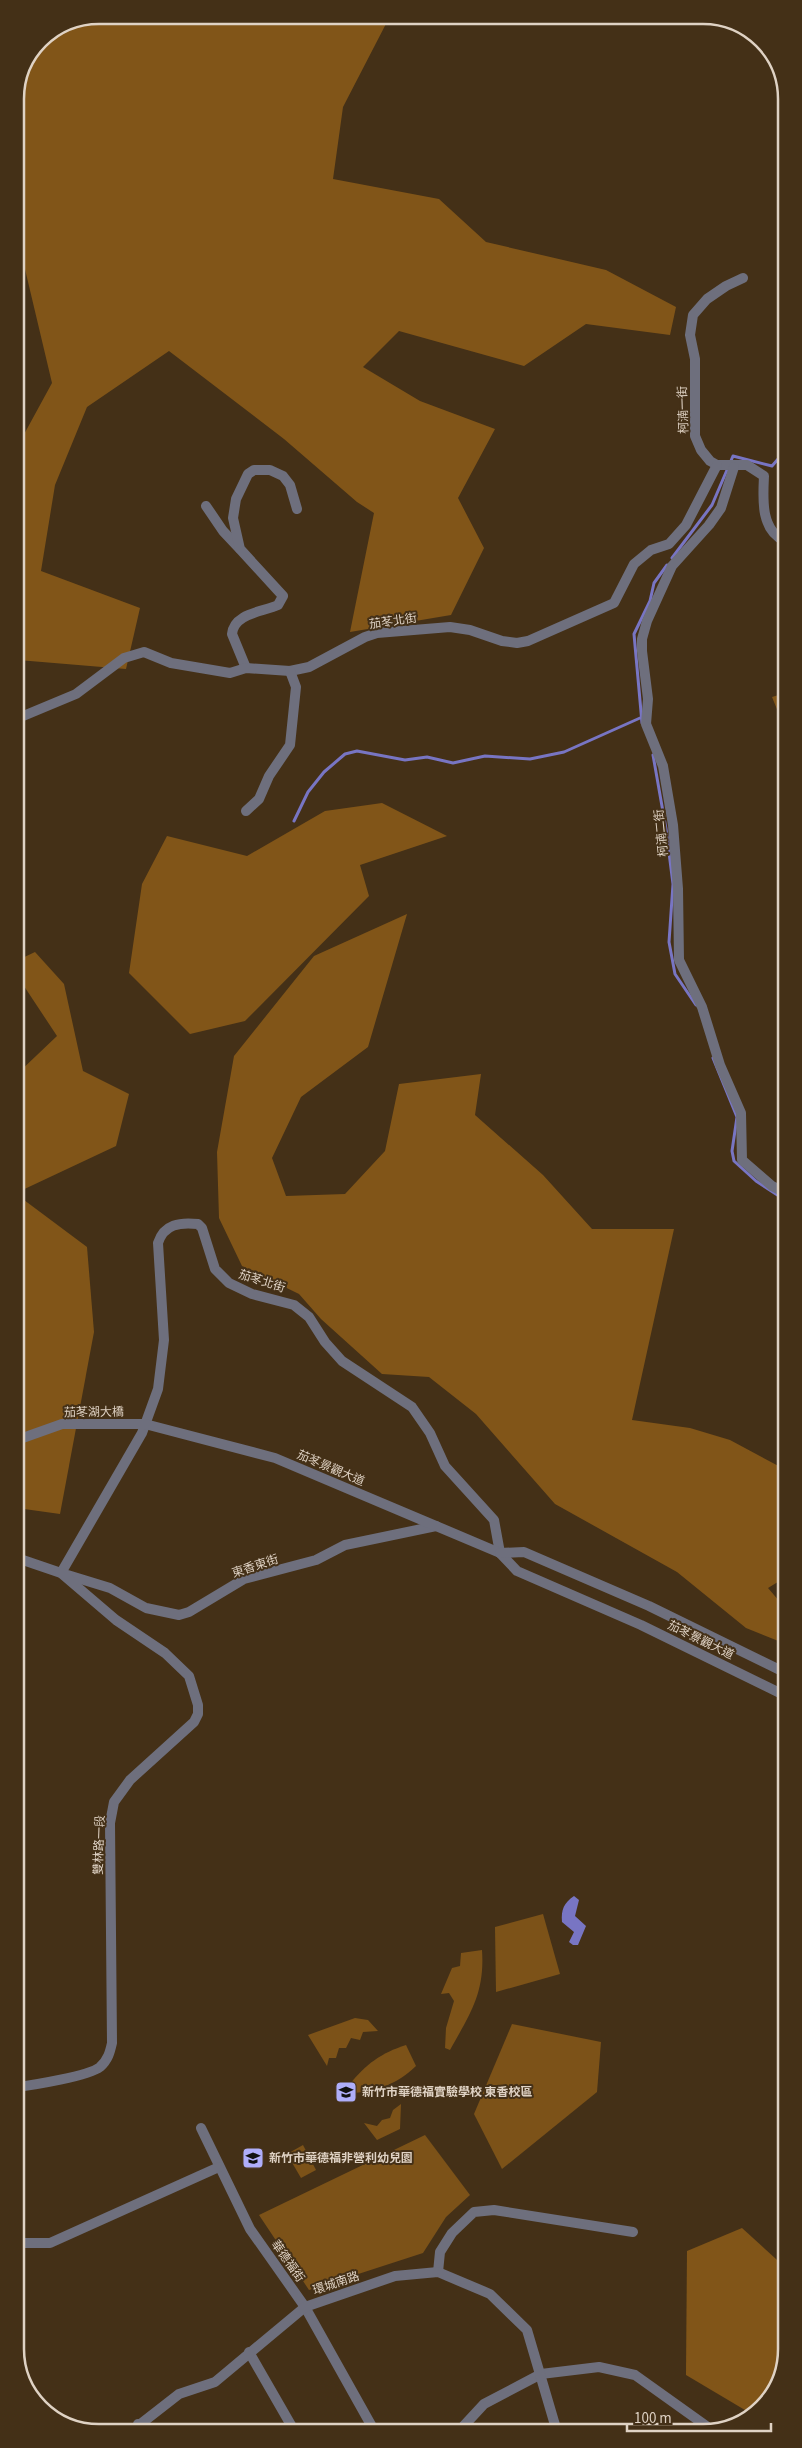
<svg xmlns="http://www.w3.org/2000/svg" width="802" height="2448" font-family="'Source Sans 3','Noto Sans TC',sans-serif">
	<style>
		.green { fill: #7c5218 }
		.forest { fill: #815518 }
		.water { fill: #7875c3 }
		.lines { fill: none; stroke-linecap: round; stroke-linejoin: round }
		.stream { stroke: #7875c3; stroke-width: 3 }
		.minor { stroke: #6e6f7d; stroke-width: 10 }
		.tertiary { stroke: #6e6f7d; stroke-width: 10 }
		.labels { text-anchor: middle; stroke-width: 4; stroke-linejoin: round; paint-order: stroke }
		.street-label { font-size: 12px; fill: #dfd2c4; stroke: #443017 }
		.poi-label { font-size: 12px; font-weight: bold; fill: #dfd2c4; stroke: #443017; text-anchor: start }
		.rim { fill: none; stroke: #dfd2c4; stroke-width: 2.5 }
	</style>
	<rect width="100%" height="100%" fill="#443017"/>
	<g class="green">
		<polygon points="543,1914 560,1974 496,1992 495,1927"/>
		<path d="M482 1950C485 1993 470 2014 450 2050L445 2048 446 2028 454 2001 449 1993 441 1994 452 1968 460 1966 461 1953Z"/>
		<polygon points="355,2018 368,2020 378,2031 363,2032 360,2040 351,2038 346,2048 339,2048 336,2058 329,2058 327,2066 308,2035"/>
		<polygon points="512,2024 601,2042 597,2092 502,2169 474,2114"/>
		<path d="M406 2045 416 2066C397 2084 379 2090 354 2093L349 2085C366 2064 381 2053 406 2045Z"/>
		<polygon points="401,2104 400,2129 377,2140 364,2123 377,2126 382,2120 390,2118 393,2110"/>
		<polygon points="425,2135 470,2195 446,2217 423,2253 309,2290 259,2215"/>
		<polygon points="303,2145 316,2170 301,2178 287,2154"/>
	</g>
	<g class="forest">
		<polygon points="389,18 343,107 333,179 439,199 486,242 606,270 676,307 670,335 586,324 524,366 399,331 363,367 420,401 495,429 458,498 484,548 451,615 350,632 374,513 357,502 284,439 169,351 87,407 55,485 41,571 140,608 126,669 18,660 16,662 16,449 52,383 15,227 15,94 40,39 67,21"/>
		<polygon points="785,693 785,729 772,697"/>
		<polygon points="382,803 447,836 360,865 369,896 245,1021 190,1034 129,973 142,884 167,836 247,856 325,811"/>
		<polygon points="407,914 368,1047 301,1097 272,1158 286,1196 345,1194 385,1151 399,1084 481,1074 475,1115 543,1175 592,1229 674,1229 632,1420 690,1428 730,1440 786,1470 786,1577 768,1588 786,1609 786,1644 746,1628 677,1572 555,1504 476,1414 429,1377 382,1374 321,1319 299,1294 242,1266 219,1218 217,1152 234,1056 314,956"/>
		<polygon points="35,952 64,984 83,1071 129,1094 116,1146 16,1193 16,1075 57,1036 16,974 16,961"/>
		<polygon points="16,1194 87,1247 94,1332 60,1514 17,1508"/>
		<polygon points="742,2228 787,2269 787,2349 769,2400 750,2413 686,2375 687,2251"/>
		<polygon points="672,2423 683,2430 625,2431 626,2429"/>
	</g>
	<path class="water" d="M574 1896 579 1900 575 1916 586 1926 578 1945H573L569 1942 574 1932 562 1922C561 1909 564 1903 574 1896Z"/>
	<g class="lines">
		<g class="stream">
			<polyline points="672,558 712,505 733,456 772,466 785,451"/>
			<polyline points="642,723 634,634 650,601 654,583 667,565"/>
			<polyline points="653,755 666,829 673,884 669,942 675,974 696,1005"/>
			<polyline points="294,821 308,792 324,772 345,754 357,751 405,760 427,757 453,763 485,756 530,759 564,752 640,718"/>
			<polyline points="713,1058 737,1117 732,1151 734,1161 756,1181 782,1198 786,1198"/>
		</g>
		<g class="minor">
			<path d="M743 278 726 286 707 299 693 315 690 335 695 359V436L701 450 710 461 717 465H747L764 476C763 498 760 530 785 541"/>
			<polyline points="734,467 721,508 709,525 672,566 647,621 642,639 642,651 648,699 646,724 663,766 673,825 678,889 679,960 702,1007 720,1065 741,1113 742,1160 772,1186 786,1193"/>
			<polyline points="206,506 223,531 239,548"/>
			<path d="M246 668 232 634C234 613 263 612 278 605L283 596 240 549 233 518 236 499 248 474 254 470H270L283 476 290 485 297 509"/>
			<polyline points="16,719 76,694 124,658 144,652 171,663 230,673 246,668 290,671 309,667 365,637 377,633 450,627 470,630 502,641 517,643 528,641 614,603 634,564 651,550 669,544 686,525 717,465"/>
			<polyline points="246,811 259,799 269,776 290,745 296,687 290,671"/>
			<path d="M436 1526 345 1545 316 1560 244 1579 189 1612 179 1615 146 1608 110 1588 61 1573 142 1433 158 1389 164 1340 158 1243C164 1224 180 1222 198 1224L202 1228 215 1269 229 1283 252 1294 294 1305 309 1317 325 1342 342 1361 412 1407 430 1433 445 1466 494 1520 500 1553"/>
			<polyline points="201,2128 250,2229 305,2307 375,2432"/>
			<polyline points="18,2243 50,2243 219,2167"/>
			<polyline points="438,2272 440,2252 452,2233 474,2212 494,2210 633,2232"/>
			<polyline points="249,2352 295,2432"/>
			<polyline points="138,2424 145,2433"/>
			<polyline points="459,2431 484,2404 541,2374 599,2367 635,2375 712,2430"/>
			<polyline points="129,2433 179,2394 215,2382 305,2307 395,2276 438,2272 490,2294 527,2330 555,2425 558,2431"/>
		</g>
		<g class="tertiary">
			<polyline points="17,1440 62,1424 145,1424 275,1458 500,1553 517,1571 641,1625 786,1696"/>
			<polyline points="500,1553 524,1552 649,1606 786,1673"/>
			<path d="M17 1558 61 1573 116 1620 165 1653 189 1676 198 1705V1714L194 1722 130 1780 114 1802 110 1823 112 2043C110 2052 108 2060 100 2067 89 2076 33 2085 17 2087"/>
		</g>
	</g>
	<defs>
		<g id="school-square" transform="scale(1.125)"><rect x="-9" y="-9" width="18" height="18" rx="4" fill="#afaefa" stroke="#443017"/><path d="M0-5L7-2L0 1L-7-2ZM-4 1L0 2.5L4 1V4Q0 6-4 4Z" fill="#111"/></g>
	</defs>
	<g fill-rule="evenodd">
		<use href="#school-square" x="346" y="2092"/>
		<use href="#school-square" x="253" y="2158"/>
	</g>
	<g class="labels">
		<g class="street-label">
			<text transform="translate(683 410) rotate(-92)" y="4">柯湳一街</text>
			<text transform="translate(393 621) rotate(-8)" y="4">茄苳北街</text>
			<text transform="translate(661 833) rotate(-96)" y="4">柯湳二街</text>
			<text transform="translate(262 1281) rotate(18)" y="4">茄苳北街</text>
			<text transform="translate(94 1412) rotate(-1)" y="4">茄苳湖大橋</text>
			<text transform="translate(331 1468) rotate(23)" y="4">茄苳景觀大道</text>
			<text transform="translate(255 1566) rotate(-18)" y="4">東香東街</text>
			<text transform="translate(701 1640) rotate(26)" y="4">茄苳景觀大道</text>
			<text transform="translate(99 1845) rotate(-88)" y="4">雙林路一段</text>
			<text transform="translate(288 2261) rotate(55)" y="4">華德福街</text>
			<text transform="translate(336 2283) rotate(-19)" y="4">環城南路</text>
		</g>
		<g class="poi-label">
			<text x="362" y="2096">新竹市華德福實驗學校 東香校區</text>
			<text x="269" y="2162">新竹市華德福非營利幼兒園</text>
		</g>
	</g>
	<path d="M0 0H802V2448H0ZM99 24H703A75 75 0 0 1 778 99V2349A75 75 0 0 1 703 2424H99A75 75 0 0 1 24 2349V99A75 75 0 0 1 99 24Z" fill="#443017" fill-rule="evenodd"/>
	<path class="rim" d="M99 24H703A75 75 0 0 1 778 99V2349A75 75 0 0 1 703 2424H99A75 75 0 0 1 24 2349V99A75 75 0 0 1 99 24Z"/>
	<path d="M627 2423v8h144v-8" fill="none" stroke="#dfd2c4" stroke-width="2.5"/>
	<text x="634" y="2423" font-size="15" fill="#dfd2c4" stroke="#443017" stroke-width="4" paint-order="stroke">100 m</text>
</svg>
